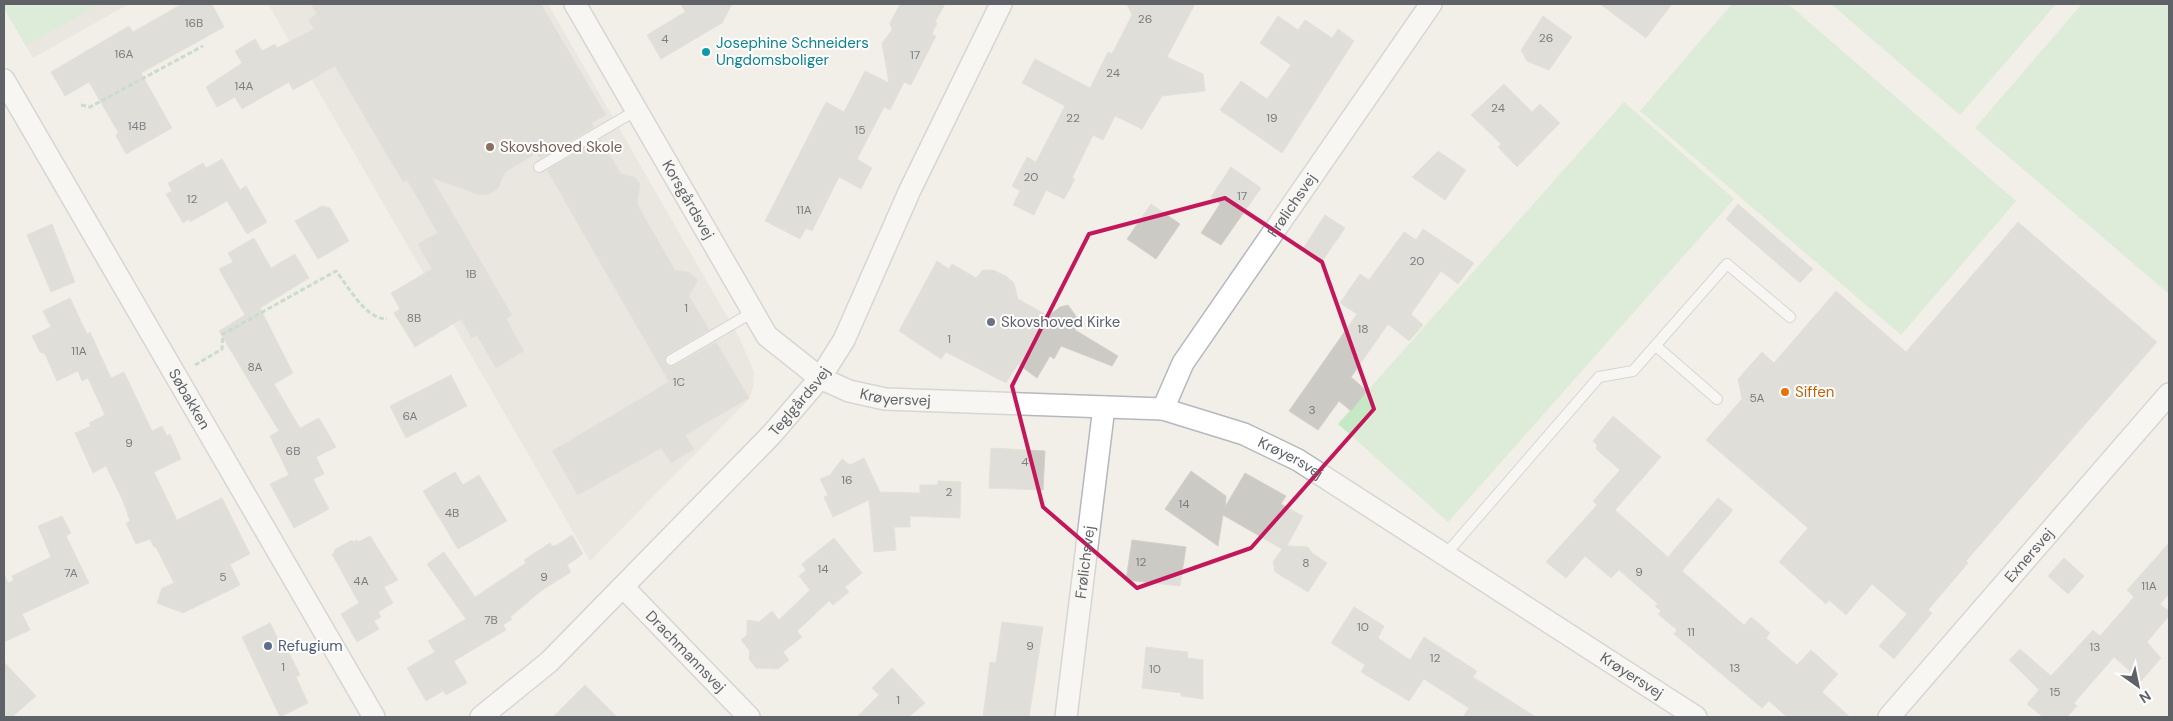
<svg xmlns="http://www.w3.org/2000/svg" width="2173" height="721" font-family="'DM Sans',sans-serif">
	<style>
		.education { fill: #e1ded6 }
		.green { fill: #c5e8c5 }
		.building { fill: #cccac5; stroke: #d6d1c6 }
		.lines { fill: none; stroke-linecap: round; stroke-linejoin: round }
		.lane-casing { stroke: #b5b8bc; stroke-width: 12 }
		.street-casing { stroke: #b5b8bc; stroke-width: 24 }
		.path { stroke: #9cc7a9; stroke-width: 3; stroke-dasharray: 5 2.5; stroke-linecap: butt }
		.lane { stroke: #fff; stroke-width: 10 }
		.street { stroke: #fff; stroke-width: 21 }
		.marked { fill: none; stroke: #c2185b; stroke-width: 4; stroke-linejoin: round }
		.culture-dot { fill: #0f9aa8; stroke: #fff; stroke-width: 2 }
		.education-dot { fill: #8d6e63; stroke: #fff; stroke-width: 2 }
		.worship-dot { fill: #6b7280; stroke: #fff; stroke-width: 2 }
		.food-dot { fill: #e8710a; stroke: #fff; stroke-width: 2 }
		.service-dot { fill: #5c6f8a; stroke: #fff; stroke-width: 2 }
		.labels { text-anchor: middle; stroke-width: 4; stroke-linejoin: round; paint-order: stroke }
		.number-label { font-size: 12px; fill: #7a7d7f }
		.culture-label { font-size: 15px; fill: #0d838f; stroke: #fff; text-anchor: start }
		.education-label { font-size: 15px; fill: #785e54; stroke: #fff; text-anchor: start }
		.street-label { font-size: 15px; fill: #5f6368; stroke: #fff }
		.worship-label { font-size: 15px; fill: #5b616d; stroke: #fff; text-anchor: start }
		.food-label { font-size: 15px; fill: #c56008; stroke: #fff; text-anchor: start }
		.service-label { font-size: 15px; fill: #4e5e75; stroke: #fff; text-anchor: start }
	</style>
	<rect width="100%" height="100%" fill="#f1efe8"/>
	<g class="education">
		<polygon points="4,4 129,4 33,58 4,8"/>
		<polygon points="268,4 548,4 740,339 754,372 753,388 749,399 590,561"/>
	</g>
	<g class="green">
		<polygon points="4,4 99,4 26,46 4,8"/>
		<polygon points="1732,4 1788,4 2016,201 1901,335 1640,111"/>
		<polygon points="1831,4 2056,4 1960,115"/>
		<polygon points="2082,4 2169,4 2169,294 1975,128"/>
		<polygon points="1624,102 1734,199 1448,522 1338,424"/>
	</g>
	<g class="building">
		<polygon points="182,4 212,4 224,27 141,73 172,128 126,154 116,136 118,132 89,82 65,96 51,72 129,26 133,32"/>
		<polygon points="311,4 541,4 606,115 591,123 594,127 540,158 537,153 505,172 498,188 490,194 480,195 432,178 512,315 506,319 524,351 496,368 477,335 472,338 461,319 415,347 394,313 400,309 391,293 432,269 418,244 438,233 407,180 403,182 335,66 293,90 289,82 242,109 235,97 217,107 206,87 242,63 235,51 255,39 262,51 275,44 277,48 314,29 308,20 317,14"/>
		<polygon points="681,4 732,4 722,23 661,59 647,35 685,12"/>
		<polygon points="900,4 945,4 935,22 937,23 932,34 936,36 911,85 904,82 890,110 884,107 857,159 872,168 861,189 839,177 812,231 806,228 800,239 765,221 826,102 844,112 865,71 889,83 882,43 892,30 890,23"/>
		<polygon points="1127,4 1195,4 1167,57 1203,74 1205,91 1162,96 1142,129 1115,116 1103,140 1093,135 1072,178 1075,179 1064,199 1046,190 1034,215 1013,205 1020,191 1012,186 1027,157 1036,162 1065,106 1022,83 1035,59 1090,88 1108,52 1112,54 1132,15"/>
		<polygon points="1600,4 1672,4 1646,38"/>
		<polygon points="1278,16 1298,30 1305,20 1332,38 1338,29 1354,41 1282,153 1220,110 1241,81 1267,99 1291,65 1260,43"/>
		<polygon points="1543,16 1572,37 1549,70 1527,61 1521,50"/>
		<polygon points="1504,84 1532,112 1540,104 1560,123 1517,167 1498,147 1501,144 1471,115"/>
		<polygon points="600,139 621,174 634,177 640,184 637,204 675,270 689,272 698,280 689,296 709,330 668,354 665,363 668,366 674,366 716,342 749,398 685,435 694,449 671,463 661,448 578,495 552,451 669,382 547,170"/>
		<polygon points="1438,151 1466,170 1445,200 1412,177"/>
		<polygon points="222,159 240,190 246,186 267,222 247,234 227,201 190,222 189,219 183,223 166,194 172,191 168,183 203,163 206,168"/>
		<polygon points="1231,167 1261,188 1221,245 1201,233 1220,204 1211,197"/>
		<polygon points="1151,204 1180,224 1156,259 1127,239"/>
		<polygon points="1738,204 1813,269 1800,283 1726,219"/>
		<polygon points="322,206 330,208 349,241 318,259 295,221"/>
		<polygon points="1325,215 1345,228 1321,263 1302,250"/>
		<polygon points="2018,222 2157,342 1966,561 1968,563 1928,610 1932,613 1894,659 1879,646 1907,614 1872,584 1846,615 1829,600 1826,604 1779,562 1808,528 1706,440 1742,399 1738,379 1762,352 1774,363 1836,291 1906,352"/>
		<polygon points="52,224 75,282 51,292 27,235"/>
		<polygon points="1423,229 1474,263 1458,284 1441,271 1411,314 1423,325 1409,341 1388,324 1351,377 1367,391 1351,411 1339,401 1318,430 1289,411 1357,314 1340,303 1360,274 1369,280 1404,232 1416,240"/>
		<polygon points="254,238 271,268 295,254 309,278 260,308 293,373 274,384 300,428 319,418 336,447 316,457 324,474 313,479 329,509 294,528 270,484 289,475 270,436 279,431 219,331 245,315 219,269 233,262 228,253"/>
		<polygon points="937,261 949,269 952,264 976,278 983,270 993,270 1006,276 1014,283 1018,299 1048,316 1060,307 1068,305 1078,319 1075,330 1118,356 1112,366 1061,346 1054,359 1050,356 1037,378 1018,364 1006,383 946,352 941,359 899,331"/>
		<polygon points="70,298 87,334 90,332 111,378 124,372 152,431 162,426 167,436 170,434 181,459 154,472 177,520 222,498 250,554 230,564 240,585 183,613 157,603 162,588 174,583 156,547 154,547 150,539 136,544 126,523 130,521 123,501 106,466 93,473 75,433 91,426 89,423 105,415 88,378 82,381 78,371 57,381 45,354 40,352 32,336 51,327 43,311"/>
		<polygon points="451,375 467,406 406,438 390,406"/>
		<polygon points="1613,416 1661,457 1615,510 1668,557 1718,498 1733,510 1682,571 1744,625 1751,617 1770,633 1766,638 1797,665 1811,650 1838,674 1822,692 1850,717 1787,717 1769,701 1762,708 1674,634 1677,630 1658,614 1661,611 1655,606 1658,604 1619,570 1611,578 1585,556 1566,578 1546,562 1597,505 1593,501 1620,470 1596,449 1597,445 1593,441"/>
		<polygon points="991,448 1045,451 1043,490 989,488"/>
		<polygon points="864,458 880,492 920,493 920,485 938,485 938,481 961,482 960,518 910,516 910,527 894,527 896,550 874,552 869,500 833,517 824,497 828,495 820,479 830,475 842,459 850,465"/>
		<polygon points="1191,471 1226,496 1225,507 1245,473 1286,496 1281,504 1303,516 1287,546 1308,547 1312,553 1327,563 1308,592 1275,572 1273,562 1282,549 1223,515 1218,546 1165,509"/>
		<polygon points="455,472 463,485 479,475 507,521 458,549 423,491"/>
		<polygon points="62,516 71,533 66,536 89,583 22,614 30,630 4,642 4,574 8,583 14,580 12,576 51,557 38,526"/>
		<polygon points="572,535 583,554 567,565 571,572 541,591 510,617 512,619 503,625 506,630 454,661 467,683 446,695 443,691 426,701 407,668 435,652 428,641 466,619 427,564 444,552 475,597 526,563 524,560 550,543 552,546 557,545"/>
		<polygon points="370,536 398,580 384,587 393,603 378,612 381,617 374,621 379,629 357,642 341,614 359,603 332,554 335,552 334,550 352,540 353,542 357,540 358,542"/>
		<polygon points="834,538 862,573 845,587 849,592 833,605 829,601 797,631 802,637 783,652 789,660 778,669 756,668 749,659 750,651 741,640 747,635 747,620 759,622 772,611 779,620 810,590 799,576 806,570 802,564"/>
		<polygon points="1132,540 1186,547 1180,586 1126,580"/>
		<polygon points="2169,543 2169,594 2160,604 2169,611 2169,616 2147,642 2161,658 2141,681 2114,657 2074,703 2077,706 2067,717 2043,717 2027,704 2039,690 2009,660 2020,649 2051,676 2093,630 2100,636 2134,597 2127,590"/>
		<polygon points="2064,558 2084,576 2068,594 2048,576"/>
		<polygon points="1354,607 1384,626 1378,638 1410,660 1424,637 1477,671 1473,677 1536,717 1463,717 1469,708 1424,679 1409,701 1361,672 1365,665 1331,643"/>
		<polygon points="1002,622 1043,627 1029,717 983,717 990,662 996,663"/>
		<polygon points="270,623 285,653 288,651 300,675 296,677 308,703 280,717 242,637"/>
		<polygon points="1146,647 1188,652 1187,658 1203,660 1203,699 1181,696 1181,693 1142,688"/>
		<polygon points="4,662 36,696 12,717 4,717"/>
		<polygon points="892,668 925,703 909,717 857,717 879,695 872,688"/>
		<polygon points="585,685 617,717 553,717"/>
	</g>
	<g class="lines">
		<g class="lane-casing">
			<g id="lane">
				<polyline points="539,167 637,110"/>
				<polyline points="1656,346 1717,399"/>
				<polyline points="671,360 753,312"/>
				<polyline points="1445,555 1599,377 1633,371 1727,264 1790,317"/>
			</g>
		</g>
		<g class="street-casing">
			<g id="street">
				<path id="s1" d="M575 4 767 336 820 378 849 391 885 399 1163 409 1244 434 1298 460 1696 717"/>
				<path id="s2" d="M4 80 374 717"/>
				<path id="s3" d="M1163 409 1183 363 1431 4"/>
				<path id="s4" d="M623 587 749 717"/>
				<path id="s5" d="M481 717 549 662 772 434 820 378 844 340 910 190 1001 4"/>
				<path id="s6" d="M1066 717 1104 407"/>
				<path id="s7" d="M1889 717 2169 394"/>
			</g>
		</g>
		<g class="path">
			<polyline points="81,105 90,107 203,46"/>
			<path d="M195 365 222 349 223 334 336 271C349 287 365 319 387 319"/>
		</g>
		<use href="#lane" class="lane"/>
		<use href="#street" class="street"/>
	</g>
	<path d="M0 0H2173V721H0ZM1225 198 1322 262 1374 409 1251 548 1137 588 1043 507 1012 386 1089 234Z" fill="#f1efe8" fill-opacity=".55" fill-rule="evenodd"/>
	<path class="marked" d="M1225 198 1322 262 1374 409 1251 548 1137 588 1043 507 1012 386 1089 234Z"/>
	<circle class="culture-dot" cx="706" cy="52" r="5"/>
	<circle class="education-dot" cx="490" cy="147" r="5"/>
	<circle class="worship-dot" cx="991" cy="322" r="5"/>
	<circle class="food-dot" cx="1785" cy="392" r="5"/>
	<circle class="service-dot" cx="268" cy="646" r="5"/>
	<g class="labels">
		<g class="number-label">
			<text x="1145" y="23">26</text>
			<text x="194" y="27">16B</text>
			<text x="1546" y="42">26</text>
			<text x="665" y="43">4</text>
			<text x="124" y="58">16A</text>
			<text x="915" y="59">17</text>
			<text x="1113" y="77">24</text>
			<text x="244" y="90">14A</text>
			<text x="1498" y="112">24</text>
			<text x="1073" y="122">22</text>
			<text x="1272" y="122">19</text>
			<text x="137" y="130">14B</text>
			<text x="860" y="134">15</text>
			<text x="1031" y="181">20</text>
			<text x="1242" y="200">17</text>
			<text x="192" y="203">12</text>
			<text x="804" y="214">11A</text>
			<text x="1417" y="265">20</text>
			<text x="471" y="278">1B</text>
			<text x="686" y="312">1</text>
			<text x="414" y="322">8B</text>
			<text x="1363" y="333">18</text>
			<text x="949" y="343">1</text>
			<text x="79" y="355">11A</text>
			<text x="255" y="371">8A</text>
			<text x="679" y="386">1C</text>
			<text x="1757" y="402">5A</text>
			<text x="1312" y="414">3</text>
			<text x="410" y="420">6A</text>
			<text x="129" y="447">9</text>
			<text x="293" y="455">6B</text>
			<text x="1025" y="466">4</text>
			<text x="847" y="484">16</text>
			<text x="949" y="496">2</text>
			<text x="1184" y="508">14</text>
			<text x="452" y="517">4B</text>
			<text x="1141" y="566">12</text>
			<text x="1306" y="567">8</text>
			<text x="823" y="573">14</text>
			<text x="1639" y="576">9</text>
			<text x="71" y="577">7A</text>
			<text x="223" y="581">5</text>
			<text x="544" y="581">9</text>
			<text x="361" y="585">4A</text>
			<text x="2149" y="590">11A</text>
			<text x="491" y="624">7B</text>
			<text x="1363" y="631">10</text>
			<text x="1691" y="636">11</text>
			<text x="1030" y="650">9</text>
			<text x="2095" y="651">13</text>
			<text x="1435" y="662">12</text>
			<text x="283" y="671">1</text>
			<text x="1735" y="672">13</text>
			<text x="1155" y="673">10</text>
			<text x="2055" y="696">15</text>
			<text x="898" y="704">1</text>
		</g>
		<g class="culture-label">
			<text x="716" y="48">Josephine Schneiders<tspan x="716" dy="17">Ungdomsboliger</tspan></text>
		</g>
		<g class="education-label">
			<text x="500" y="152">Skovshoved Skole</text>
		</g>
		<g class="street-label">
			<text dy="5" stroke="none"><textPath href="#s1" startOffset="226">Korsgårdsvej</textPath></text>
			<text dy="5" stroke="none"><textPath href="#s3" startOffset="242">Frølichsvej</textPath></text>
			<text dy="5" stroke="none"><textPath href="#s1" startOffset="530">Krøyersvej</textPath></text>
			<text dy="5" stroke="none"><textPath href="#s2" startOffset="369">Søbakken</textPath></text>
			<text dy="5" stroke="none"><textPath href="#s5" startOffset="449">Teglgårdsvej</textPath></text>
			<text dy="5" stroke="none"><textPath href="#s1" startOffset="935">Krøyersvej</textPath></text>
			<text dy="5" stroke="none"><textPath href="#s7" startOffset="214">Exnersvej</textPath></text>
			<text dy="5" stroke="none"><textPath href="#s6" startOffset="156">Frølichsvej</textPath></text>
			<text dy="5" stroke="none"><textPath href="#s4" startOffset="90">Drachmannsvej</textPath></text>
			<text dy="5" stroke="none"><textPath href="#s1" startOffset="1340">Krøyersvej</textPath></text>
		</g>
		<g class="worship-label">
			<text x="1001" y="327">Skovshoved Kirke</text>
		</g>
		<g class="food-label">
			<text x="1795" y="397">Siffen</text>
		</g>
		<g class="service-label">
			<text x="278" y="651">Refugium</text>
		</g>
	</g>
	<rect width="2173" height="721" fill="none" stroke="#5f6368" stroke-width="10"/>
	<g transform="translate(2138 686) rotate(147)" stroke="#ffffff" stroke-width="4" paint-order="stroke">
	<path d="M0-4L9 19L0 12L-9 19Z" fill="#5f6368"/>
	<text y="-8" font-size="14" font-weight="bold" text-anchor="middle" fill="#5f6368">N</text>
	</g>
</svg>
